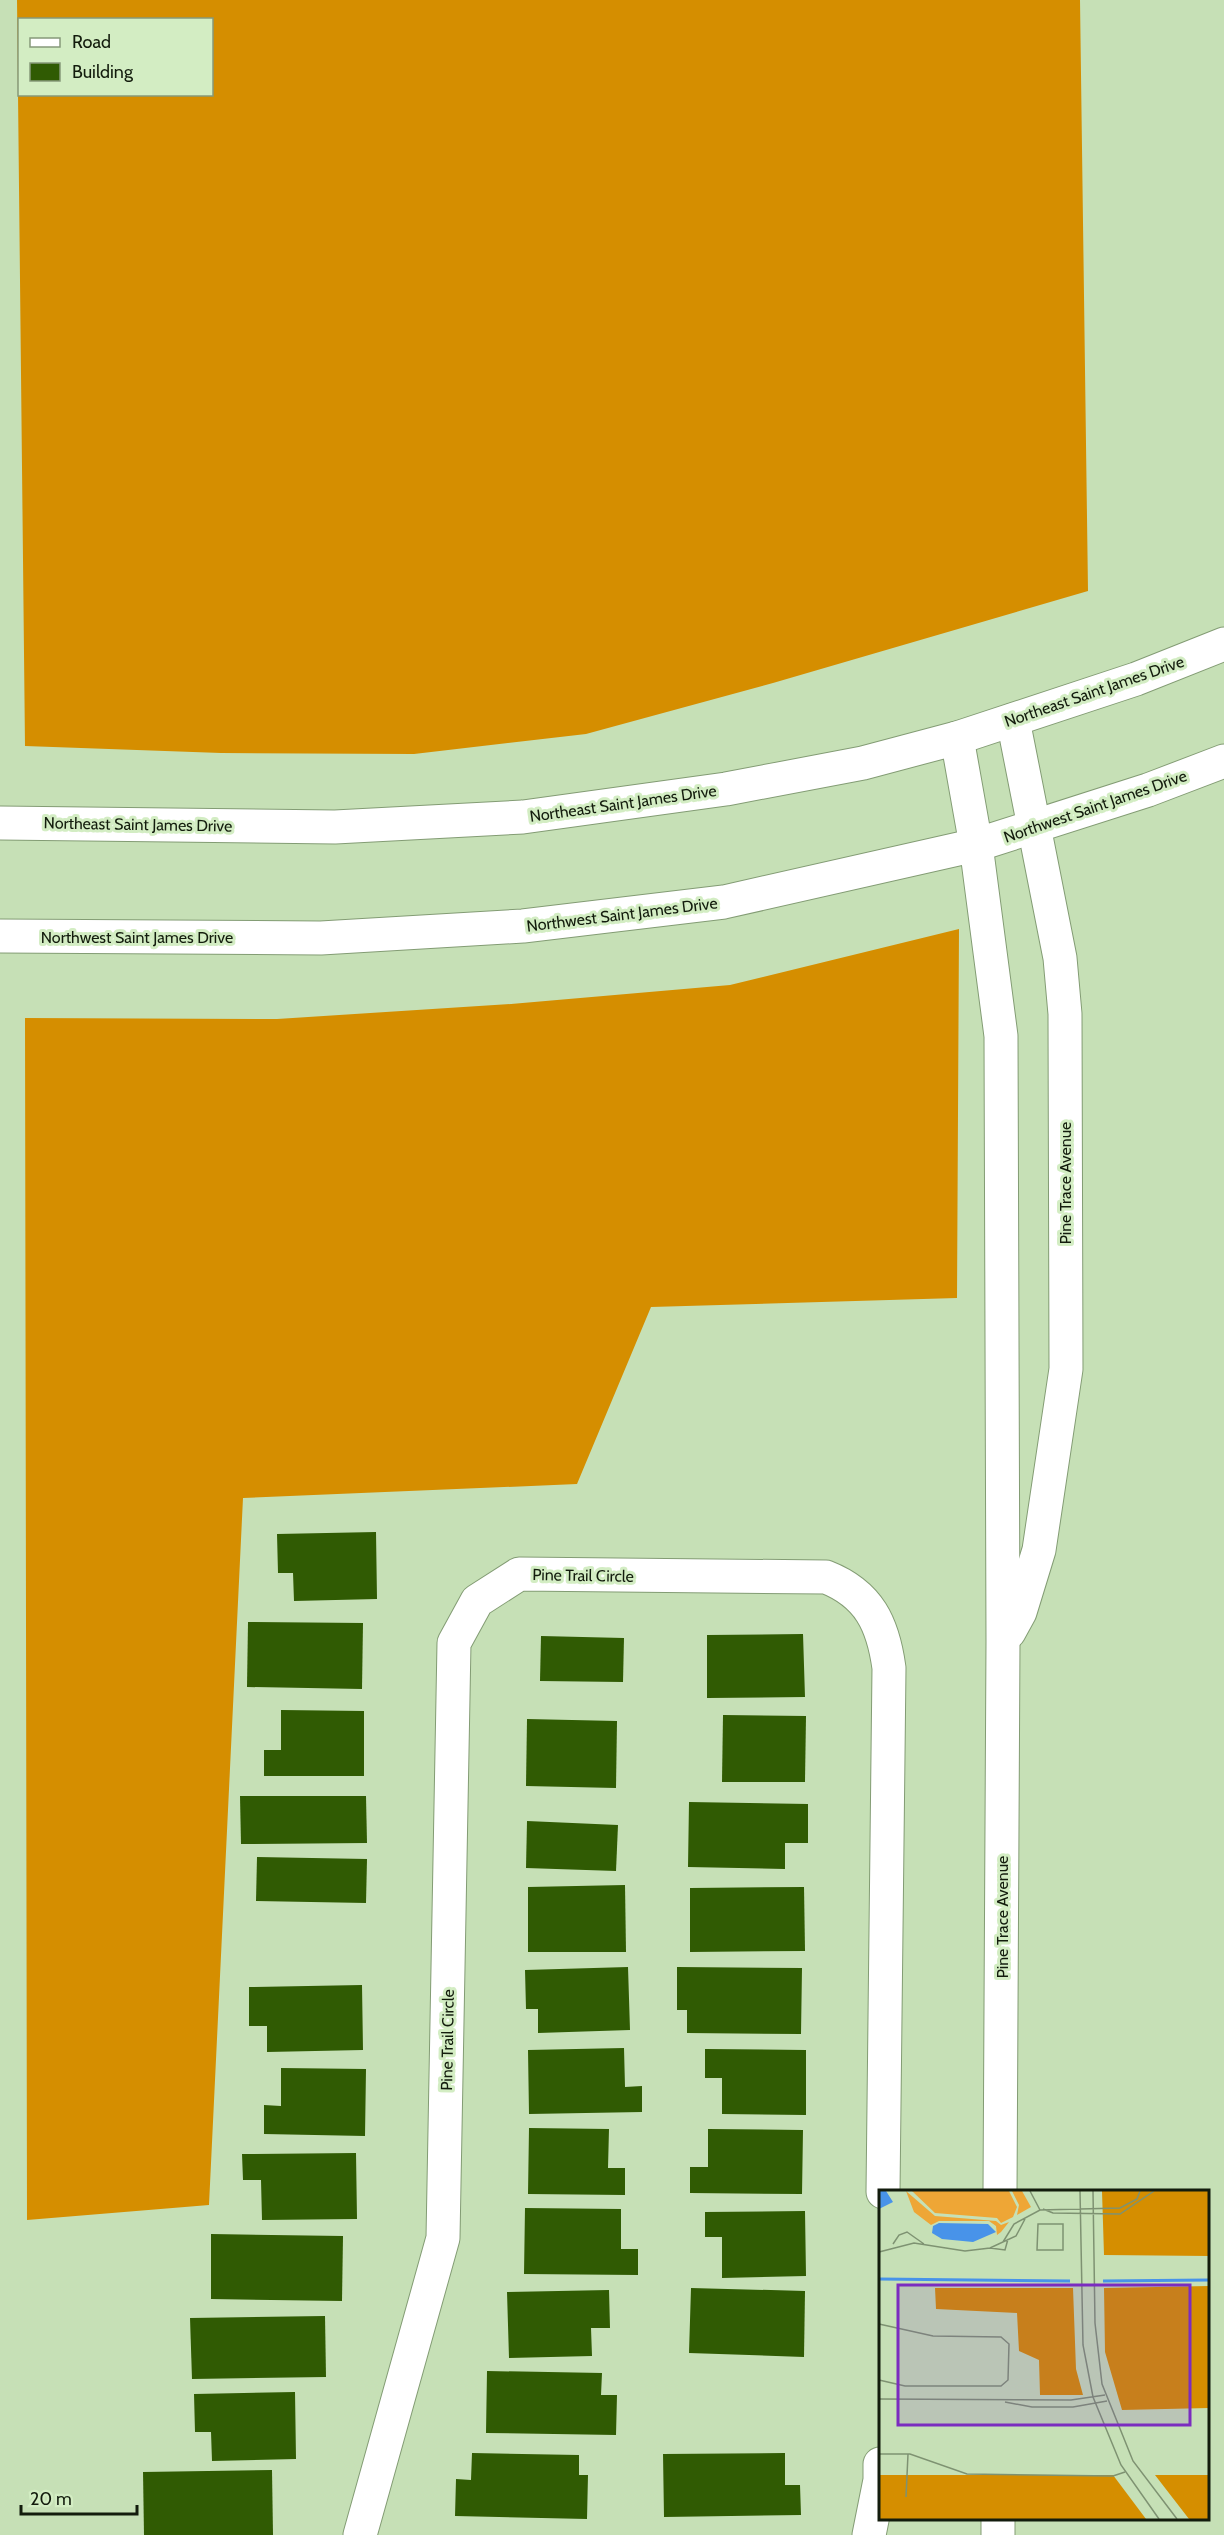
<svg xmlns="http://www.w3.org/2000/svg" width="1224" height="2535" font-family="Cabin,sans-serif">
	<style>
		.forest { fill: #d58e00; fill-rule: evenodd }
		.building { fill: #305b03 }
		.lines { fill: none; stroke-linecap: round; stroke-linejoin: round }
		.street-casing { stroke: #839c74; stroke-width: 35 }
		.secondary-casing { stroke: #839c74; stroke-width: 35 }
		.street { stroke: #fff; stroke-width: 33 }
		.secondary { stroke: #fff; stroke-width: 33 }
		.labels { text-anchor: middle; stroke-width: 6; stroke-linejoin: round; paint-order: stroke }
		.street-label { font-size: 16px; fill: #131c0d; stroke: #d3edc3 }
		.inset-river { fill: none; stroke: #4893e9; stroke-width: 3 }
		.inset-road { fill: none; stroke: #7e9272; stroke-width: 1.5 }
		.view { fill: #7b2cbf; fill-opacity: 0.15; stroke: #7b2cbf; stroke-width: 3 }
		.inset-edge { fill: none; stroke: #131c0d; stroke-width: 3 }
	</style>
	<rect width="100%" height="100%" fill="#c6e0b6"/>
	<g class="forest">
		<path d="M17 0H1080L1088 591 773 683 586 734 414 754 221 753 25 746ZM20 20H212V94H20Z"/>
		<polygon points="959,929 957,1298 651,1307 577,1484 243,1498 209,2205 27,2220 25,1018 277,1019 511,1004 730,985"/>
	</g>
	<g class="building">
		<polygon points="376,1532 377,1599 294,1601 293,1573 278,1573 277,1534"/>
		<polygon points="248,1622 363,1623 362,1689 247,1687"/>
		<polygon points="803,1634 805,1697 707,1698 707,1635"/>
		<polygon points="541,1636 624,1638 623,1682 540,1681"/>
		<polygon points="281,1710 364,1711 364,1776 264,1776 264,1750 281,1750"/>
		<polygon points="723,1715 806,1716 805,1782 722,1782"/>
		<polygon points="527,1719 617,1721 616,1788 526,1786"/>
		<polygon points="240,1796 366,1796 367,1843 241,1844"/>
		<polygon points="689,1802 808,1804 808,1843 785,1843 785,1869 688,1867"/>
		<polygon points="527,1821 618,1825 616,1871 526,1868"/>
		<polygon points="257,1857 367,1859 366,1903 256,1901"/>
		<polygon points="625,1885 626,1952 528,1952 528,1887"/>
		<polygon points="804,1887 805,1951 690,1952 690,1888"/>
		<polygon points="628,1967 630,2030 538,2033 538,2009 526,2009 525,1970"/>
		<polygon points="677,1967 802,1968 801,2034 687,2033 687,2010 677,2010"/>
		<polygon points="362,1985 363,2050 267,2052 267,2026 249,2026 249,1987"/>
		<polygon points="624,2048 625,2087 642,2086 642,2112 529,2114 528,2050"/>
		<polygon points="705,2049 806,2050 806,2115 722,2114 722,2078 705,2078"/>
		<polygon points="281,2068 366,2069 365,2136 264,2134 264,2105 281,2106"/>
		<polygon points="529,2128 609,2129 608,2168 625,2168 625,2195 528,2194"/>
		<polygon points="708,2129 803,2130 802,2194 690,2193 690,2167 708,2167"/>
		<polygon points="356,2153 357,2219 262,2220 261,2180 243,2180 242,2154"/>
		<polygon points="525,2208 621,2209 621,2249 638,2249 638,2275 524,2274"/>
		<polygon points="805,2211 806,2276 722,2278 722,2237 705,2237 705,2212"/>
		<polygon points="211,2234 343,2236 342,2301 211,2299"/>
		<polygon points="691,2288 805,2291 804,2357 689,2353"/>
		<polygon points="609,2290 610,2328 591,2328 592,2356 509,2358 507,2292"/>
		<polygon points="325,2316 326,2377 192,2379 190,2318"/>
		<polygon points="487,2371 602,2373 601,2395 617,2395 616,2435 486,2433"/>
		<polygon points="295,2392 296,2459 212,2461 211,2432 195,2432 194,2394"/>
		<polygon points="472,2453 579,2455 579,2475 588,2475 587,2519 455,2516 456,2479 471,2480"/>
		<polygon points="785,2453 785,2485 800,2485 801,2515 664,2517 663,2454"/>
		<polygon points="272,2470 273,2535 144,2535 143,2472"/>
	</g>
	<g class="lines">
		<g class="street-casing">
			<g id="street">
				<polyline points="957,738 976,845 1001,1036 1003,1642 1000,2192"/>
				<polyline points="1009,1632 1020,1612 1039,1550 1066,1369 1065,1014 1060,958 1013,720"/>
				<path d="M360 2535 443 2238 454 1643 477 1601 519 1574 826 1577C869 1594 883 1624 889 1668L883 2192"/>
				<polyline points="869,2535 880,2480 880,2464"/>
				<polyline points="998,2535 998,2518"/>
			</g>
		</g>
		<g class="secondary-casing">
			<g id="secondary">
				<polyline points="0,823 335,827 523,817 726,789 863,763 957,738 1136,679 1224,644"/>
				<polyline points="0,936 321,938 523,926 724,902 976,845 1148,790 1224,761"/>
			</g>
		</g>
		<use href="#street" class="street"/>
		<use href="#secondary" class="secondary"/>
	</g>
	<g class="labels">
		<g class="street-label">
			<text transform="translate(1094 691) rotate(-19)" y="6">Northeast Saint James Drive</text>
			<text transform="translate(623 803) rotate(-8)" y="6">Northeast Saint James Drive</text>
			<text transform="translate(1095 806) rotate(-19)" y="6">Northwest Saint James Drive</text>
			<text transform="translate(138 824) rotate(1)" y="6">Northeast Saint James Drive</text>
			<text transform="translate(622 914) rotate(-7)" y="6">Northwest Saint James Drive</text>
			<text x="137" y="943">Northwest Saint James Drive</text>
			<text transform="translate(1065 1183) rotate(-90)" y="6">Pine Trace Avenue</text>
			<text transform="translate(583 1575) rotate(1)" y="6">Pine Trail Circle</text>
			<text transform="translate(1002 1917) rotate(-90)" y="6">Pine Trace Avenue</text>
			<text transform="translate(447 2040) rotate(-89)" y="6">Pine Trail Circle</text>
		</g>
	</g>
	<g transform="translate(879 2190)">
		<rect width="330" height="330" fill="#c6e0b6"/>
		<path d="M27 1 56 26 117 31 122 35 130 32 122 42 118 45 117 36 110 31H60L52 35 35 22ZM33 1H130L138 17 134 27 122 33 118 28 56 23ZM133 1H143L152 17 138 25 140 15Z" fill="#eea636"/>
		<path d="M223 1H330V66L225 65ZM330 96V218L243 220 226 162 225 98ZM56 98H194L197 179 204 205H161L160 170 140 161 138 123 57 119ZM0 285H234L267 329H0ZM276 285H330V329H310Z" fill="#d58e00"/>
		<path d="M0 1H7L14 12 0 19ZM60 33 109 34 117 42 94 52 63 49 53 43 54 36Z" fill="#4893e9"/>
		<path class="inset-river" d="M0 89 191 91M224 91 330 90"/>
		<path class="inset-road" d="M151 1 161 20M201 1 204 155 214 207 242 275 280 329M214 1 216 133 223 194 254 271 298 329M164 19 174 23 241 24 275 1M159 34H184V60H158ZM124 52 135 34 161 20 241 18 258 9 261 1M14 54 20 45 28 42 45 54M111 58 126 60 129 49M0 62 35 53 86 61 111 58 137 46 146 29M0 134 54 146 122 147 130 154 129 190 122 196H26L0 190M0 209 192 210 226 205M126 212 153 217H194L228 211M0 264H31L88 284 234 286 246 282M27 307 29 264"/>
		<path class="view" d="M19 95H311V235H19Z"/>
		<rect width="330" height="330" class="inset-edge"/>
	</g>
	<rect x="18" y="18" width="195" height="78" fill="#d3edc3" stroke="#86997a" stroke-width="1.5"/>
	<rect x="30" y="38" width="30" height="9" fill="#ffffff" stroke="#86997a" stroke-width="1.5"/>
	<text x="72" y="48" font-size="18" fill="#131c0d">Road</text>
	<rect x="30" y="63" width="30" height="18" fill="#305b03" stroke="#86997a" stroke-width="1.5"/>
	<text x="72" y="78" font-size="18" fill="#131c0d">Building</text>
	<path d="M21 2505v9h116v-9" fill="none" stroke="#131c0d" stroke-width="3"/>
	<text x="30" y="2505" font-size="18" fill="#131c0d" stroke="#d3edc3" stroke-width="4.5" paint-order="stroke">20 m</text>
</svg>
